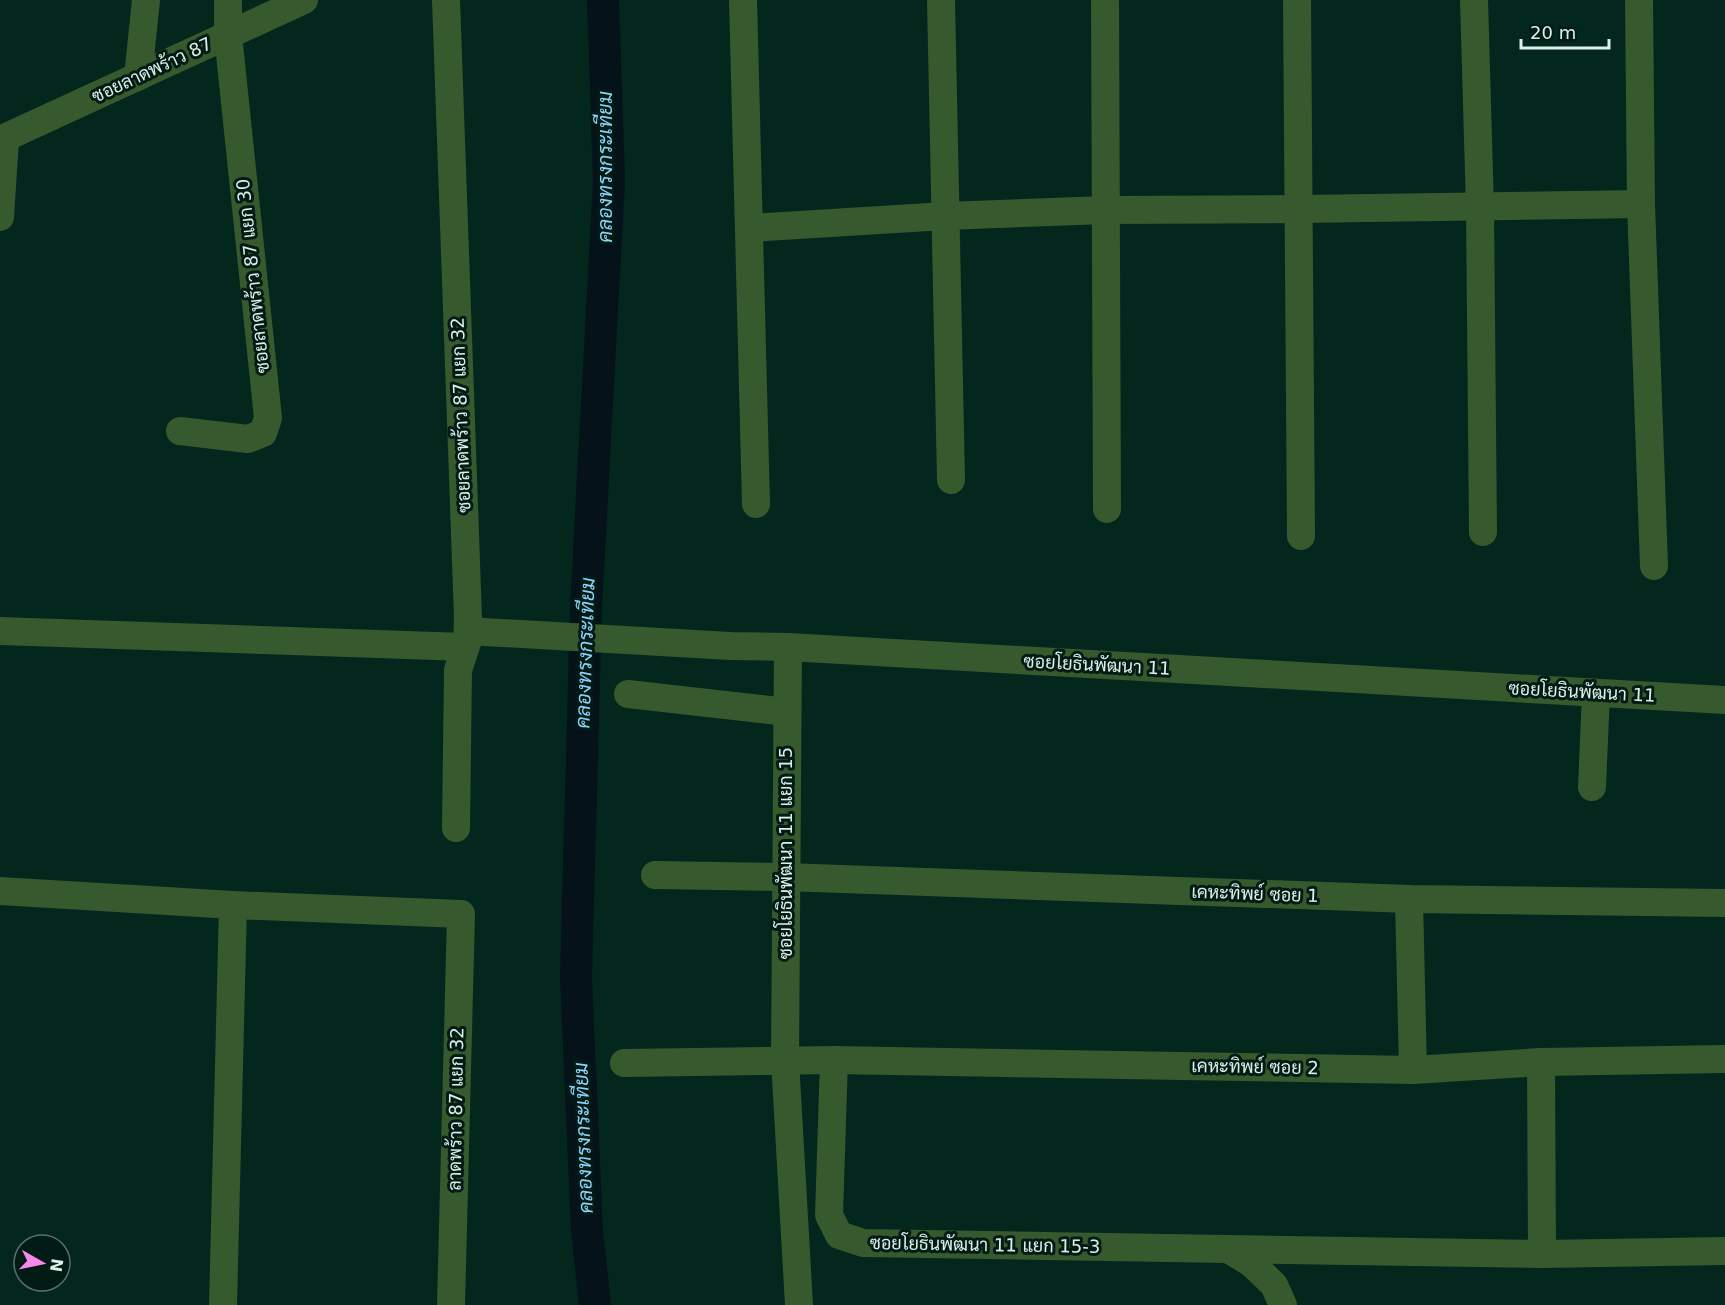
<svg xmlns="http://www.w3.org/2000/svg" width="1725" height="1305" font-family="'DejaVu Sans',Sarabun,sans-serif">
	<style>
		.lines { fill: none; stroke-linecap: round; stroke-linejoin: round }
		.canal { stroke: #061219; stroke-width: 32 }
		.minor { stroke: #36592d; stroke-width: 28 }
		.labels { text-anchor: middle; stroke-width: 6; stroke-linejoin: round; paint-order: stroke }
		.street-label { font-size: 18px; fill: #dcefe8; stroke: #021c15 }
		.water-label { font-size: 20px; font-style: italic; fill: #8dd2fb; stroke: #021c15 }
	</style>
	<rect width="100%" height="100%" fill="#03271d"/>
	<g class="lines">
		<polyline class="canal" points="595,1305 587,1231 576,977 586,607 609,181 603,0"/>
		<g class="minor">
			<polyline points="446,0 468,618 467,643 458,670 456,828"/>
			<polyline points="743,0 756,504"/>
			<polyline points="941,0 951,480"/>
			<polyline points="1105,0 1107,509"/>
			<polyline points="1297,0 1301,536"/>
			<polyline points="1474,0 1480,208 1483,532"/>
			<polyline points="1639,0 1641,204 1654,566"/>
			<polyline points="138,77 146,0"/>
			<polyline points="0,140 304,0"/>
			<polyline points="0,217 5,139"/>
			<polyline points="749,228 945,216 1106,210 1300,209 1641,204"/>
			<polyline points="180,431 248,439 263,433 268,418 228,35 228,0"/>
			<polyline points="0,631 465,647"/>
			<polyline points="468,631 730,646 788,647 1725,700"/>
			<polyline points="788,647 785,1060 799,1305"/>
			<polyline points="628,694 787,712"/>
			<polyline points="1592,787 1596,693"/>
			<polyline points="655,875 785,877 1409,899 1725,903"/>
			<polyline points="0,891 233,905 461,914 451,1305"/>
			<polyline points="1409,899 1413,1070"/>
			<polyline points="834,1060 829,1215 839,1235 863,1243 1228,1249 1251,1263 1274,1285 1283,1305"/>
			<polyline points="1541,1062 1542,1254"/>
			<polyline points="624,1063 834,1060 1413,1070 1541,1062 1725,1059"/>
			<polyline points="1228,1249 1542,1254 1725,1251"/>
			<polyline points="223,1305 233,905"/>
		</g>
	</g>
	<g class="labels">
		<g class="street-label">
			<text transform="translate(152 70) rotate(-25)" y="6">ซอยลาดพร้าว 87</text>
			<text transform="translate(253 276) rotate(-96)" y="6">ซอยลาดพร้าว 87 แยก 30</text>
			<text transform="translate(461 415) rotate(-92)" y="6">ซอยลาดพร้าว 87 แยก 32</text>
			<text transform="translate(1097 665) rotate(3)" y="6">ซอยโยธินพัฒนา 11</text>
			<text transform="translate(1582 692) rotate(3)" y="6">ซอยโยธินพัฒนา 11</text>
			<text transform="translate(786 853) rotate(-90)" y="6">ซอยโยธินพัฒนา 11 แยก 15</text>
			<text transform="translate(1255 894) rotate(2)" y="6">เคหะทิพย์ ซอย 1</text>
			<text transform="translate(1255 1067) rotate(1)" y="6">เคหะทิพย์ ซอย 2</text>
			<text transform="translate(456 1109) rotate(-89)" y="6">ลาดพร้าว 87 แยก 32</text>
			<text transform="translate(985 1245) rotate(1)" y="6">ซอยโยธินพัฒนา 11 แยก 15-3</text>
		</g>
		<g class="water-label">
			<text transform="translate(605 167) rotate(-90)" y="7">คลองทรงกระเทียม</text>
			<text transform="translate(585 653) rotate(-88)" y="7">คลองทรงกระเทียม</text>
			<text transform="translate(583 1138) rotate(-92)" y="7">คลองทรงกระเทียม</text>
		</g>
	</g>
	<g transform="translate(42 1263) rotate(99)"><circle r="28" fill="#021c15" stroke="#597069" stroke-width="1.5"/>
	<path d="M0-4.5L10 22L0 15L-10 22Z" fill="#f788ec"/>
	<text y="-9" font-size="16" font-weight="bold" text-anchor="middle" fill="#dcefe8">N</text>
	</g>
	<path d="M1521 39v9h88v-9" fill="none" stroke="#dcefe8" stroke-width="3"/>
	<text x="1530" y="39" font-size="18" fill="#dcefe8" stroke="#021c15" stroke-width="4.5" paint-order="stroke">20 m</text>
</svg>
